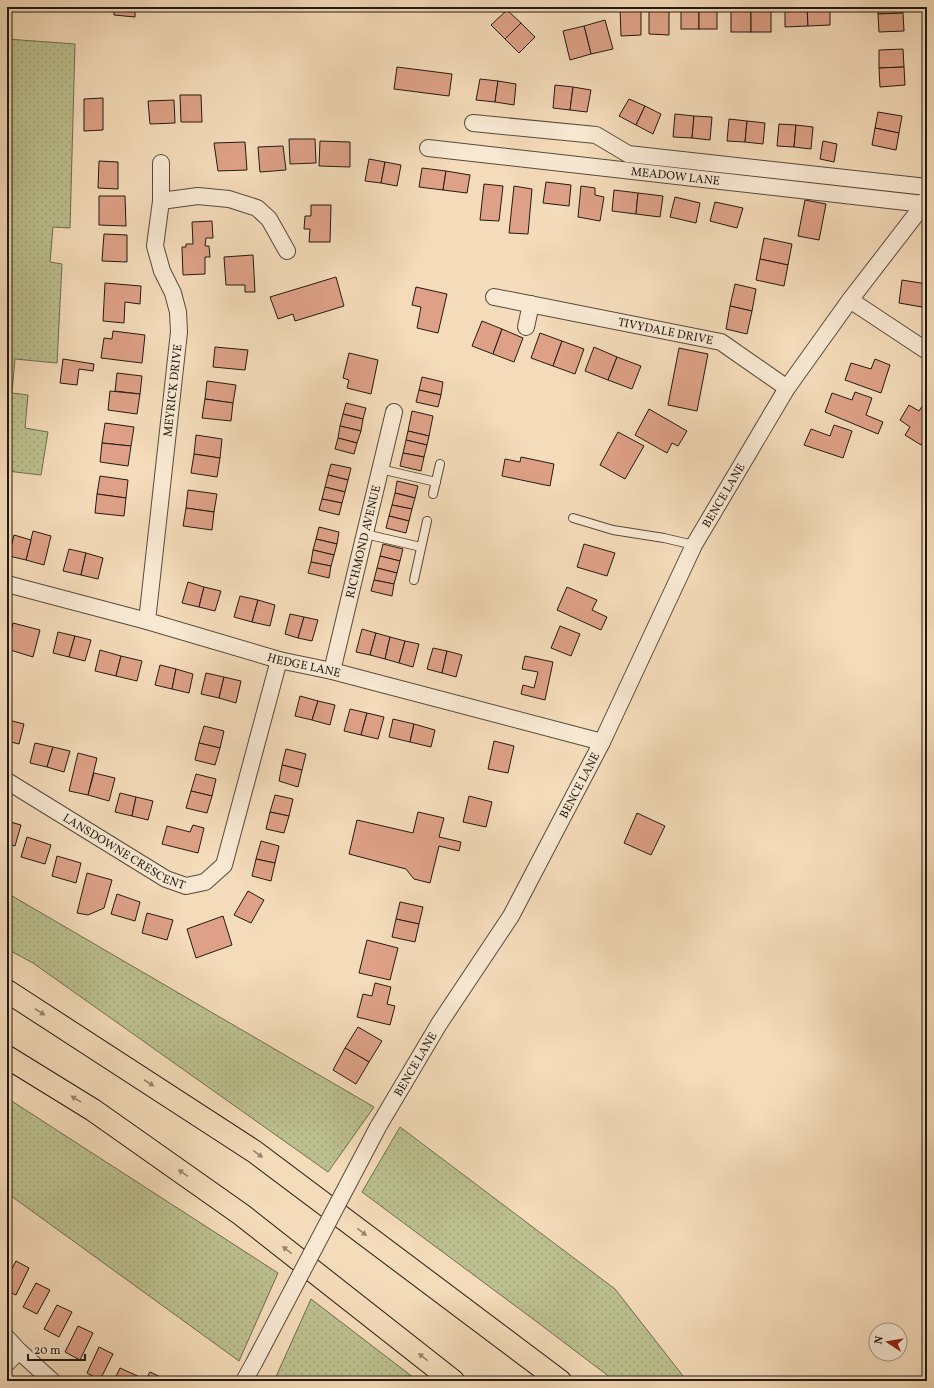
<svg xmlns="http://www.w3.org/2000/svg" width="934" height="1388" font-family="Vollkorn,serif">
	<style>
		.grass { fill: url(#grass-dots); stroke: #706d50 }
		.building { fill: #dea187; stroke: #231a11 }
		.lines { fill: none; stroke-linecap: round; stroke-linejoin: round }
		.service-casing { stroke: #574a3b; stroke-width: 10 }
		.minor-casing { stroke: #574a3b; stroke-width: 18 }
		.motorway-casing { stroke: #231a11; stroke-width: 24 }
		.service { stroke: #f8e8d2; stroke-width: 8 }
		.minor { stroke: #f8e8d2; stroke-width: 16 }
		.motorway { stroke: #f4dbb9; stroke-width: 22 }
		.minor-bridge-casing { stroke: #574a3b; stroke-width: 18; stroke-linecap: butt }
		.minor-bridge { stroke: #f8e8d2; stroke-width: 16 }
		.oneway { fill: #96846d }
		.labels { text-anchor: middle; stroke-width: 4; stroke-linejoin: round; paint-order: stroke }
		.street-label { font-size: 12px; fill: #231a11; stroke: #f8e8d2 }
	</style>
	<defs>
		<pattern id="grass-dots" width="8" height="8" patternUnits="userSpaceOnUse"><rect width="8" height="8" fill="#bcc08f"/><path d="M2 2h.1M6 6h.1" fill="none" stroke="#a1a47a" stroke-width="1.8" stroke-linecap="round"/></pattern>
	</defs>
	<rect width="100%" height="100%" fill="#f4dbb9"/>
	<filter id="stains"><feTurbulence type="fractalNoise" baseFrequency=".005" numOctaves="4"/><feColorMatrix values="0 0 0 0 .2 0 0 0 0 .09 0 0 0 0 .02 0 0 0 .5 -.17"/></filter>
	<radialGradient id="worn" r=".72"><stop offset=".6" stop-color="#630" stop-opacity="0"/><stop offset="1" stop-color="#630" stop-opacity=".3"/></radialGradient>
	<g class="grass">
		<polygon points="7,39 75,44 70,228 53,227 50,262 62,264 57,363 15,359 12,393 28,395 25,428 48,432 41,475 7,471"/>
		<polygon points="7,893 374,1107 328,1172 33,963 7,949"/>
		<polygon points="7,1098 278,1273 239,1361 7,1193"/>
		<polygon points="400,1127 615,1289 687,1381 615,1381 537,1322 362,1192"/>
		<polygon points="311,1299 418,1381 274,1381"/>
	</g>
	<g class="building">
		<polygon points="114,7 135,7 135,17 114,15"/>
		<polygon points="620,7 641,7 641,35 621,36"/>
		<polygon points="649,7 669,7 669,35 649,34"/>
		<rect x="681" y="7" width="18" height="22"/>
		<rect x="699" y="7" width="18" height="22"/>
		<rect x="731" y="7" width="20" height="25"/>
		<rect x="751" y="7" width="20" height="25"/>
		<polygon points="785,7 807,7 808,26 785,27"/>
		<polygon points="807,7 830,7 830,25 808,26"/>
		<polygon points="878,7 902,7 903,13 878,14"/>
		<polygon points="507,10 521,23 505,39 491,25"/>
		<polygon points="903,13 904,31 879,32 878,14"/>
		<polygon points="605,20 613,49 591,54 584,26"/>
		<polygon points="521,23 535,37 519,53 505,39"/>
		<polygon points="584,26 591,54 570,60 563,31"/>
		<polygon points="903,49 904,67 879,68 879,50"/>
		<polygon points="397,67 452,74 449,96 394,89"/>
		<polygon points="904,67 905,85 880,87 879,68"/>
		<polygon points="480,79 498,81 495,102 476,100"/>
		<polygon points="498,81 516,84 514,105 495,102"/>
		<polygon points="555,85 573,87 570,110 553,108"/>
		<polygon points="573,87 591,90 587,112 570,110"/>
		<polygon points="180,95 201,95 202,122 181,122"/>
		<polygon points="103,98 103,130 84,131 84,99"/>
		<polygon points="629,99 645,106 636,125 619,116"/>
		<polygon points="174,100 175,123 150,124 148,101"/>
		<polygon points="645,106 661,114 653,134 636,125"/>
		<polygon points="878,112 902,116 899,133 875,128"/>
		<polygon points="675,114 694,116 692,138 673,137"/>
		<polygon points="694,116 712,117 710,140 692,138"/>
		<polygon points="729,119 747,121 745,142 727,141"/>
		<polygon points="747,121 765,123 763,144 745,142"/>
		<polygon points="779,124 796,125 794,147 777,146"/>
		<polygon points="796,125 813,127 811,149 794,147"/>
		<polygon points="875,128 899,133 896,150 872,145"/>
		<polygon points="289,139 315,139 316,163 290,164"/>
		<polygon points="320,141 350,142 350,167 319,166"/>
		<polygon points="823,141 837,144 834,162 820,159"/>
		<polygon points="245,142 247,170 218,171 214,143"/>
		<polygon points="283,146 286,170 260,172 258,147"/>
		<polygon points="369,159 385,162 381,183 365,181"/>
		<polygon points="99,161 118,162 118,189 98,188"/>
		<polygon points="385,162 401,165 397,186 381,183"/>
		<polygon points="422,168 446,171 443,190 419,187"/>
		<polygon points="446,171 470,175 467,193 443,190"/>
		<polygon points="546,182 571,185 569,206 543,203"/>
		<polygon points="484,184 503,186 499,221 480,220"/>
		<polygon points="514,186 532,189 528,234 509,233"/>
		<polygon points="581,186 595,188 595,195 604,197 600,221 578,217"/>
		<polygon points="614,190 638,193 636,214 612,211"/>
		<polygon points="638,193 663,196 660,217 636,214"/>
		<polygon points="99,196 125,196 126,226 99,225"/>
		<polygon points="675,197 700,203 696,223 670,217"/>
		<polygon points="805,200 826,204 819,240 798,236"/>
		<polygon points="715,202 743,208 737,228 710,221"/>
		<polygon points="311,205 331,205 330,242 309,242 310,229 304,229 305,216 311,216"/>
		<polygon points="212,221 213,238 206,238 205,246 209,246 210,257 205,257 205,274 183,275 182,247 186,247 186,244 193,244 192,222"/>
		<polygon points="104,234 127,235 127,262 102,261"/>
		<polygon points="764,238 792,244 788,265 760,259"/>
		<polygon points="253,255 255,292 245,292 245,285 226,285 224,257"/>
		<polygon points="760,259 788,265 784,286 756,280"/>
		<polygon points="336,277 344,306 295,321 293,314 278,319 270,297"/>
		<polygon points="902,280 927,284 922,307 899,303"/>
		<polygon points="105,283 141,286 140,304 125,302 124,323 103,321"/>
		<polygon points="735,284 756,289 752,311 730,306"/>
		<polygon points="416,287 447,294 438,333 417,328 421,307 412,305"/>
		<polygon points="730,306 752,311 747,334 726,329"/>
		<polygon points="482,321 502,329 493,354 472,346"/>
		<polygon points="502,329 523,338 514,362 493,354"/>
		<polygon points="113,331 145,335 142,363 101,358 104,338 112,339"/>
		<polygon points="540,333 562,341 553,366 531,358"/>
		<polygon points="562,341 584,349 575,374 553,366"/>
		<polygon points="215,347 248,350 245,370 213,367"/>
		<polygon points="594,347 617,357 608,380 585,371"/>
		<polygon points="679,348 708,354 697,411 668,405"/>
		<polygon points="349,353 378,360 371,394 347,388 349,380 343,378"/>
		<polygon points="617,357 641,366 632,389 608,380"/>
		<polygon points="63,359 94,364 93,371 79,369 77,385 60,383"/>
		<polygon points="875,359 890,365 881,393 845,380 851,363 871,369"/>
		<polygon points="117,373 142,376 140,394 115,391"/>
		<polygon points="422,377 443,382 441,395 419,390"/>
		<polygon points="207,381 236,385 233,403 205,399"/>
		<polygon points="419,390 441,395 438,407 416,402"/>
		<polygon points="110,391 140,394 137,414 108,410"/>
		<polygon points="855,392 872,398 866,415 883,422 878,434 825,412 832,393 852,400"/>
		<polygon points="205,399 233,403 231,421 202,418"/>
		<polygon points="927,399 927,436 921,445 905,435 910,427 900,420 909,405 919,411"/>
		<polygon points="346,403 366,408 363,419 343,414"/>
		<polygon points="649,409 687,431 678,446 672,443 667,453 635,435"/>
		<polygon points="412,411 433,416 429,436 408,431"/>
		<polygon points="343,414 363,419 361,431 340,426"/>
		<polygon points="105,423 134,427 131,446 102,443"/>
		<polygon points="834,425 852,431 843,458 804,445 811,429 830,436"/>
		<polygon points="340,426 361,431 357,443 338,438"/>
		<polygon points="408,431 429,436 427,445 406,440"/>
		<polygon points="618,432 644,446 625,479 600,465"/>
		<polygon points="196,435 222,439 220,458 194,454"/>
		<polygon points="338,438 357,443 354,454 335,449"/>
		<polygon points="406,440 427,445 424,457 403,453"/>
		<polygon points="102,443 131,446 128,466 100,462"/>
		<polygon points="403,453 424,457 421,471 400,466"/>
		<polygon points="194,454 220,458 217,477 191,473"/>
		<polygon points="521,457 554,464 550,486 502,476 505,459 520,462"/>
		<polygon points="331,464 351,468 348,480 328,475"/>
		<polygon points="328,475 348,480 345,492 325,487"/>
		<polygon points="100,476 128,480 126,498 97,494"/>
		<polygon points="397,481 418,486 415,498 395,493"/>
		<polygon points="325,487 345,492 342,503 322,499"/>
		<polygon points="188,490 217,494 214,512 186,508"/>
		<polygon points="395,493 415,498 412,509 392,505"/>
		<polygon points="97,494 126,498 124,516 95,513"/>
		<polygon points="322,499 342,503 339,515 319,510"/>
		<polygon points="392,505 412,509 409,521 389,516"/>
		<polygon points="186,508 214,512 212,530 183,526"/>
		<polygon points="389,516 409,521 406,533 386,528"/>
		<polygon points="319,527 339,532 337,544 316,539"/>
		<polygon points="33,531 51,536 44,565 26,560"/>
		<polygon points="14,535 31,540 26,560 9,556"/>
		<polygon points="316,539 337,544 334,555 313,550"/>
		<polygon points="383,544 403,549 400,561 380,556"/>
		<polygon points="584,544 615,553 607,576 577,567"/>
		<polygon points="69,549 86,553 81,575 63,571"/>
		<polygon points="313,550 334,555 331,566 311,562"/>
		<polygon points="86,553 103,558 98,579 81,575"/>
		<polygon points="380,556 400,561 397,573 377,568"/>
		<polygon points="311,562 331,566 329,578 308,573"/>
		<polygon points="377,568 397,573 394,584 374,580"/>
		<polygon points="374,580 394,584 392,596 371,591"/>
		<polygon points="188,582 204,587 199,607 182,603"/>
		<polygon points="204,587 221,591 215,611 199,607"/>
		<polygon points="567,587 597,600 592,610 607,617 601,630 557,610"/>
		<polygon points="240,596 258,600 252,622 234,617"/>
		<polygon points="258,600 275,605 270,626 252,622"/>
		<polygon points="290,614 304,617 298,638 285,634"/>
		<polygon points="304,617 318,620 312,641 298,638"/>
		<polygon points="13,623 40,630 33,657 7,649"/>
		<polygon points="560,626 580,634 571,656 551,648"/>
		<polygon points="362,629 376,633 370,655 356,652"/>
		<polygon points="58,632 75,636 69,657 53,653"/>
		<polygon points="376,633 390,637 385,659 370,655"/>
		<polygon points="75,636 91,640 85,661 69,657"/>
		<polygon points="390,637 405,641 399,663 385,659"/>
		<polygon points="405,641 419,644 413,667 399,663"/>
		<polygon points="433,648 447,651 442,673 427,669"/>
		<polygon points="100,650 121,656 116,676 95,671"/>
		<polygon points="447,651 462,655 456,677 442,673"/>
		<polygon points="121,656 142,661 137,681 116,676"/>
		<polygon points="525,656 553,662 545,700 521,694 523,685 534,688 538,672 522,669"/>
		<polygon points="160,665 176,669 172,689 155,685"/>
		<polygon points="176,669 193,674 189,693 172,689"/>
		<polygon points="206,673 224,677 219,698 201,694"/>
		<polygon points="224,677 241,681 236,703 219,698"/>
		<polygon points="300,696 318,701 312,720 295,716"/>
		<polygon points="318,701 335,705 330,725 312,720"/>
		<polygon points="350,709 367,713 361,735 344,731"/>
		<polygon points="367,713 384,717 378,739 361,735"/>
		<polygon points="393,719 414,724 410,742 389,737"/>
		<polygon points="8,720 24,724 19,744 7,741"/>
		<polygon points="414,724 435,730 431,747 410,742"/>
		<polygon points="204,726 224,731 220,748 199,743"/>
		<polygon points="494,741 514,746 508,773 488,769"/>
		<polygon points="35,743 53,747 47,767 30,763"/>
		<polygon points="199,743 220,748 215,765 195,760"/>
		<polygon points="53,747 70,751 64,772 47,767"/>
		<polygon points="286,749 306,754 302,770 282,765"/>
		<polygon points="78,753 97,758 88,795 69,791"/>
		<polygon points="282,765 302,770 298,787 279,781"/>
		<polygon points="94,773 115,778 109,801 88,795"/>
		<polygon points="196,774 216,779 212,796 191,791"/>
		<polygon points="191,791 212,796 207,813 186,808"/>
		<polygon points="120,793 136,797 132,816 115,812"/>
		<polygon points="275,795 293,799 289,816 270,812"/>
		<polygon points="469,796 492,802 486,827 463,822"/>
		<polygon points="136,797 153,801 148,820 132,816"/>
		<polygon points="270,812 289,816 284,833 266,829"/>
		<polygon points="418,812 444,818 439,837 461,842 459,851 439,846 430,883 414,879 406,869 349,854 357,820 413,833"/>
		<polygon points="637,813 665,826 651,855 624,843"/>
		<polygon points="7,821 21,825 15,846 7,844"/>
		<polygon points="193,825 204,828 198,853 162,844 167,826 190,832"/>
		<polygon points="27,837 51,845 45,864 21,857"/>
		<polygon points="261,841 279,846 275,863 256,859"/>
		<polygon points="57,856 81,863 76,883 52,876"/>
		<polygon points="256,859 275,863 271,881 252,876"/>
		<polygon points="87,873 112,880 104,908 88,915 77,913"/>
		<polygon points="248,891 264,900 251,923 234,915"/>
		<polygon points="117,894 140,902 135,921 111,914"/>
		<polygon points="400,902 423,907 419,924 396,919"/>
		<polygon points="147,913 173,920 167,940 142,933"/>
		<polygon points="223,916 232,945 196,958 187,929"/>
		<polygon points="396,919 419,924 415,942 392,937"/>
		<polygon points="367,940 398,948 390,980 359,973"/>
		<polygon points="375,983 391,987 387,1004 395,1006 390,1025 357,1017 363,994 372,996"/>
		<polygon points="358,1027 382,1041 369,1062 345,1048"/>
		<polygon points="345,1048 369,1062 356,1084 333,1070"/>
		<polygon points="16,1261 29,1268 16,1295 7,1291 7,1278"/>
		<polygon points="36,1283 50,1290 37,1314 23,1307"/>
		<polygon points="57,1305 72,1312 59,1337 44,1329"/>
		<polygon points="78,1326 93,1333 80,1360 65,1352"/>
		<polygon points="99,1347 113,1354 100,1380 87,1373"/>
		<polygon points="120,1368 142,1378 141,1381 114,1381"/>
		<polygon points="150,1372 167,1380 167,1381 145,1381"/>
	</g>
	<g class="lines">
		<g class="service-casing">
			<g id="service">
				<polyline points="380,469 436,482"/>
				<polyline points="433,494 440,464"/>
				<polyline points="573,518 613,530 664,538 694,545"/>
				<polyline points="365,534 421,547"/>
				<polyline points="414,580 427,521"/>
			</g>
		</g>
		<g class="minor-casing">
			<g id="minor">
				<polyline points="473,123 596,135 628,154 927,187"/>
				<path id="s1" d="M428 148 924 204"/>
				<polyline points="161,201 198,196 229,199 257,208 269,219 287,251"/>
				<path id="s2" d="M494 297 721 342 787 388"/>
				<polyline points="850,300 927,351"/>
				<polyline points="526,327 531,304"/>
				<path id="s3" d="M7 584 147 621 279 660 332 671 602 742"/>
				<path id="s4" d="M147 621 179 332 178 312 173 293 162 271 155 246 161 201V163"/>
				<path id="s5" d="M332 671 394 412"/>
				<path id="s6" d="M7 781 166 879 186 886 205 882 224 865 279 660"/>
				<path id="s7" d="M378 1127 439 1024 511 916 602 742 694 545 787 388 850 300 924 204 927 198"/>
				<polyline points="7,1338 19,1351 52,1381"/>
				<polyline points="7,1363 19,1351"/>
				<polyline points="244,1381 254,1363"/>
			</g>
		</g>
		<g class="motorway-casing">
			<g id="motorway">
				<polyline points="7,991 255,1152 560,1381"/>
				<polyline points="7,1057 93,1110 242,1215 453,1381"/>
			</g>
		</g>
		<use href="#service" class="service"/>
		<use href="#minor" class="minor"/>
		<use href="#motorway" class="motorway"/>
		<g class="minor-bridge-casing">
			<polyline id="minor-bridge" points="254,1363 378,1127"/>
		</g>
		<use href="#minor-bridge" class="minor-bridge"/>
	</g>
	<defs><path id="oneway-solid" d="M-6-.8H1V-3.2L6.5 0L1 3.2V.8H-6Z"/></defs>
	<g class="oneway">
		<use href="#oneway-solid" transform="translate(40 1012) rotate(33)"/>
		<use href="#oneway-solid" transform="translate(149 1083) rotate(33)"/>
		<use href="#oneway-solid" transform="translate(76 1099) rotate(-148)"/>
		<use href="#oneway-solid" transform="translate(258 1154) rotate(36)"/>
		<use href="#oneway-solid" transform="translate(183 1173) rotate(-145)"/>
		<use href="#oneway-solid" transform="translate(362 1232) rotate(37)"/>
		<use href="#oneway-solid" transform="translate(287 1250) rotate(-142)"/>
		<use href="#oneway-solid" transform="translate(423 1357) rotate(-142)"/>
	</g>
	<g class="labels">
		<g class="street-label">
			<text dy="4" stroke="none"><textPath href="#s1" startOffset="249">MEADOW LANE</textPath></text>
			<text dy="4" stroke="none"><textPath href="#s2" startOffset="175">TIVYDALE DRIVE</textPath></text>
			<text dy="4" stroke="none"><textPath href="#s4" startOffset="232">MEYRICK DRIVE</textPath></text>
			<text dy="4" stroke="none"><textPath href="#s7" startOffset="721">BENCE LANE</textPath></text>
			<text dy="4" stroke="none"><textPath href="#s5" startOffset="133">RICHMOND AVENUE</textPath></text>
			<text dy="4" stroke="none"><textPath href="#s3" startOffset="308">HEDGE LANE</textPath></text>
			<text dy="4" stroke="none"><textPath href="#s7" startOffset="397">BENCE LANE</textPath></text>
			<text dy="4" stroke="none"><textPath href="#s6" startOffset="137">LANSDOWNE CRESCENT</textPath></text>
			<text dy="4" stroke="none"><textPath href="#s7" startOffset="73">BENCE LANE</textPath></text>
		</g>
	</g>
	<rect width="934" height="1388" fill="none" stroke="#f4dbb9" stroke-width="24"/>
	<rect x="8" y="8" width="918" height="1372" fill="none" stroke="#231a11" stroke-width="2"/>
	<rect x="12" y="12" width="910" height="1364" fill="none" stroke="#231a11"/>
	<g transform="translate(888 1342) rotate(282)"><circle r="19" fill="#f8e8d2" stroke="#a39685"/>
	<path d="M0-3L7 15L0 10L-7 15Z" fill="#8f2418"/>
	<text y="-6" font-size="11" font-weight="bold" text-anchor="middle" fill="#231a11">N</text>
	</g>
	<path d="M28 1354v6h57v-6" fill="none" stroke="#231a11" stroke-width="2"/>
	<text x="34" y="1354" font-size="12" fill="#231a11" stroke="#f8e8d2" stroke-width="3" paint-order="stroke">20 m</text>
	<rect width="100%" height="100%" filter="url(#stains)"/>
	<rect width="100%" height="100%" fill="url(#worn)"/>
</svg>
